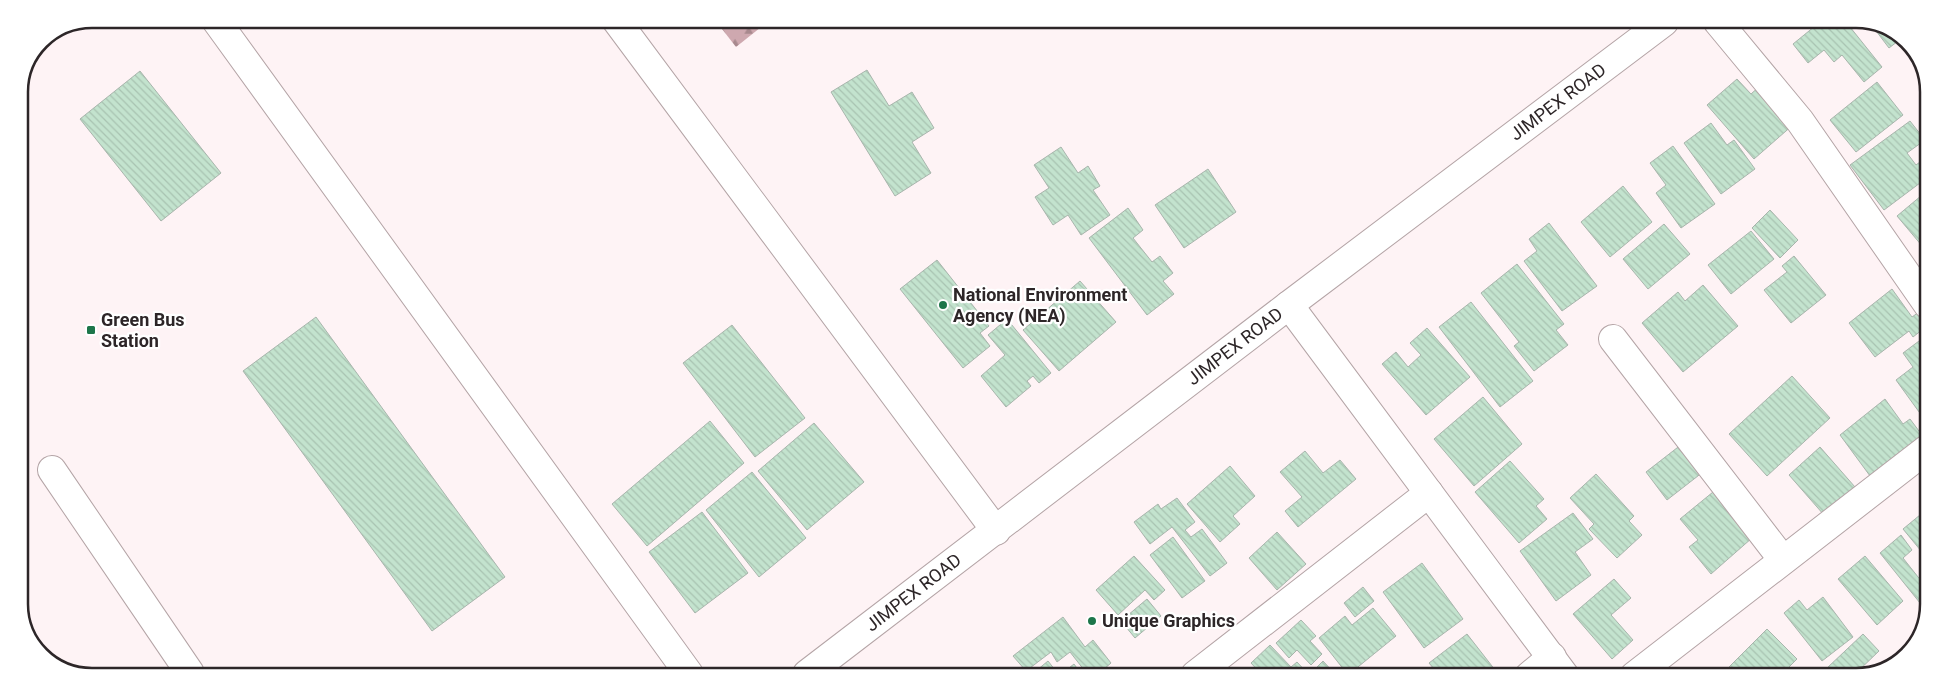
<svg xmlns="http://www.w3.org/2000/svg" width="1948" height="695" font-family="Roboto,sans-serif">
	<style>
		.forest { fill: url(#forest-firs) }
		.building { fill: url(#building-back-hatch); stroke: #a8b5ac }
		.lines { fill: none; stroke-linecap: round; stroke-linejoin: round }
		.minor-casing { stroke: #b4a4a6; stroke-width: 30 }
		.minor { stroke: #fff; stroke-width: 28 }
		.poi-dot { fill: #1d764a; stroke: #fff; stroke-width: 2 }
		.labels { text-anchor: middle; stroke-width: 4.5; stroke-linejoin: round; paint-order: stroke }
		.street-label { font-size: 18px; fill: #2d2628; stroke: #fff }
		.poi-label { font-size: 18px; font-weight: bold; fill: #2d2628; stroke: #fff; text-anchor: start }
		.rim { fill: none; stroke: #2d2628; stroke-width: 2.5 }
	</style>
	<defs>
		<pattern id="forest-firs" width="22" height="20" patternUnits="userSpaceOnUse" patternTransform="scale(1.25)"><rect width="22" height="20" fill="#cea8af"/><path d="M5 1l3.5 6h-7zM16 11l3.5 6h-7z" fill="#a8898e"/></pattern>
		<pattern id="building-back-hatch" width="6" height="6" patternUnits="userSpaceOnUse" patternTransform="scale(1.25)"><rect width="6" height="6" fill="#c3e3ce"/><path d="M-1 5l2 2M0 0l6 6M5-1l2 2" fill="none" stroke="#a8c3b1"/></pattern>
	</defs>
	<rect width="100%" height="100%" fill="#fef3f5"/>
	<polygon class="forest" points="715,20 770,20 736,47"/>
	<g class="building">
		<polygon points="1820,22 1846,22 1882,67 1864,82 1842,55 1834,62 1824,50 1808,63 1793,44"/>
		<polygon points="1870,23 1880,23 1902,38 1889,48"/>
		<polygon points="867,70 889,106 912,92 934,128 912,142 931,173 895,196 831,92"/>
		<polygon points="140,71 221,173 161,221 80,119"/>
		<polygon points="1737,79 1751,94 1761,85 1794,124 1754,159 1707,105"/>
		<polygon points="1877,82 1903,115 1856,152 1830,120"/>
		<polygon points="1910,121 1925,140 1907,153 1916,165 1929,155 1928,177 1884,210 1850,165"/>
		<polygon points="1711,123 1727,145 1734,140 1755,169 1721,194 1684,143"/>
		<polygon points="1673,146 1715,204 1681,228 1656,193 1666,185 1650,163"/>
		<polygon points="1061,147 1078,173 1088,166 1100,186 1093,190 1110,215 1081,235 1068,215 1053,225 1035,197 1049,188 1034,165"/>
		<polygon points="1208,169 1236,212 1184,248 1155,205"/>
		<polygon points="1623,186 1652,222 1610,257 1581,222"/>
		<polygon points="1928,190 1928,253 1897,216"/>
		<polygon points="1128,208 1143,230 1133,238 1152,262 1160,256 1173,273 1163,281 1174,294 1147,315 1089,238"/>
		<polygon points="1770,210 1798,240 1780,258 1752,228"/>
		<polygon points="1549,223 1597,286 1562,311 1524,261 1537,251 1529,239"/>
		<polygon points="1664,224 1690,254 1648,289 1623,259"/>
		<polygon points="1751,231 1774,259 1731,294 1708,265"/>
		<polygon points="1794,256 1826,295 1791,323 1764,290 1787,272 1782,266"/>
		<polygon points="937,260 989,326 980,333 990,346 963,368 900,289"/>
		<polygon points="1517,264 1564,324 1556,330 1568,345 1534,371 1514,346 1519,342 1481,293"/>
		<polygon points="1080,281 1116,322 1059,371 1023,330"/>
		<polygon points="1703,285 1738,326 1683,372 1642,323 1678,292 1685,301"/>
		<polygon points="1892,289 1912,317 1919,312 1927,326 1913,337 1909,331 1875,357 1849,323"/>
		<polygon points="1471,302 1533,381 1500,407 1439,327"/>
		<polygon points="316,317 505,577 432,631 243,371"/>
		<polygon points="1007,319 1051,373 1039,383 1033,376 1027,381 1031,386 1006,407 981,376 1005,355 988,335"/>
		<polygon points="732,325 805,418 755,457 683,363"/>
		<polygon points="1427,328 1470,377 1426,415 1382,364 1396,352 1408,367 1421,355 1410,343"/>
		<polygon points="1927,335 1927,423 1896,380 1913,367 1903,353"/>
		<polygon points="1792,376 1830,418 1767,476 1729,434"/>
		<polygon points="1483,397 1522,444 1474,486 1434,439"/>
		<polygon points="1885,399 1903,424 1910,419 1922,435 1910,445 1913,449 1873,480 1840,435"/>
		<polygon points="710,421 744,463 647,546 612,504"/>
		<polygon points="814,423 864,482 807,530 758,471"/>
		<polygon points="1682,444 1703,472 1667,500 1646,472"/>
		<polygon points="1820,447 1855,487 1824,515 1789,475"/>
		<polygon points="1305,451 1323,473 1340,460 1356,479 1298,527 1285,511 1302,497 1280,472"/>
		<polygon points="1510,461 1544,499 1536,506 1547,519 1519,543 1475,492"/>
		<polygon points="1230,466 1255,496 1233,516 1240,524 1220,542 1187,504"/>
		<polygon points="752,472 806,538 759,577 706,510"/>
		<polygon points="1596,474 1634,516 1629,521 1642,535 1617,558 1589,529 1594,524 1570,498"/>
		<polygon points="1713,492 1752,538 1711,574 1689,547 1698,540 1680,519"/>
		<polygon points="1177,498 1195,522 1185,530 1191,537 1202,529 1227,563 1210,576 1172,527 1150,544 1134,522 1158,504 1161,509"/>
		<polygon points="1926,510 1926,557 1903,529"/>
		<polygon points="702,512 748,573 695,613 649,552"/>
		<polygon points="1573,513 1593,539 1575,552 1591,575 1556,601 1520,551"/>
		<polygon points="1277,532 1306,564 1277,590 1249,558"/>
		<polygon points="1901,535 1912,550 1903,558 1926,587 1926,607 1924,608 1880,553"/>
		<polygon points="1173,537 1205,581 1182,598 1150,555"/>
		<polygon points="1134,556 1165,590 1154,600 1145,590 1118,615 1096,590"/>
		<polygon points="1865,556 1903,601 1877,625 1838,579"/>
		<polygon points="1422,563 1463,619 1424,648 1383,592"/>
		<polygon points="1614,579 1631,598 1611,615 1633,640 1612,659 1573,614"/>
		<polygon points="1363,587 1374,601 1355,617 1344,603"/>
		<polygon points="1823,597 1853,637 1822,661 1784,613 1799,600 1807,610"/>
		<polygon points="1147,599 1161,616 1135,638 1121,621"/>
		<polygon points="1373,608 1396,636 1348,675 1319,638 1345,616 1352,625"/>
		<polygon points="1063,617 1085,647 1093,640 1111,663 1097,675 1088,675 1070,652 1057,662 1051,652 1026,671 1013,656"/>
		<polygon points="1301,620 1316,636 1310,641 1322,654 1311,665 1297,650 1289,658 1276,643"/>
		<polygon points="1767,629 1797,659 1780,676 1738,676 1729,667"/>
		<polygon points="1467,634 1499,675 1439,675 1429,663"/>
		<polygon points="1863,634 1879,651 1853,676 1835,676 1827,668"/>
		<polygon points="1270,645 1291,667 1297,662 1309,675 1323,661 1336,675 1262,675 1251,663"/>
		<polygon points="1048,661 1059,675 1031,675"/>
		<polygon points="1074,664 1082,675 1060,675"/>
	</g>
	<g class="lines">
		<g class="minor-casing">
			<g id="minor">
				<polyline points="215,19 689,674"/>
				<polyline points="616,20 996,531"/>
				<polyline points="1718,22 1800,121 1928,305"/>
				<polyline points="1289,305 1565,676"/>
				<polyline points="1613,339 1783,560"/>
				<polyline points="52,470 190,673"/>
				<path id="s1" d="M807 674 1289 305 1664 22"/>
				<polyline points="1195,675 1429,493"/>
				<polyline points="1529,676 1552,657"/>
				<polyline points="1634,676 1927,449"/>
			</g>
		</g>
		<use href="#minor" class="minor"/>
	</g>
	<g class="poi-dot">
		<circle cx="943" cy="305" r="5"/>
		<rect x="86" y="325" width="10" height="10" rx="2.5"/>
		<circle cx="1092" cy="621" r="5"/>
	</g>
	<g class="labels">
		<g class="street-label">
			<text dy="6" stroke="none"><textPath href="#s1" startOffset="944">JIMPEX ROAD</textPath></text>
			<text dy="6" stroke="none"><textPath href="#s1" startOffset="539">JIMPEX ROAD</textPath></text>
			<text dy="6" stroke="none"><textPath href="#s1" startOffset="134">JIMPEX ROAD</textPath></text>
		</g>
		<g class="poi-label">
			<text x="953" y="301">National Environment<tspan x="953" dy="21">Agency (NEA)</tspan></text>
			<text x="101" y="326">Green Bus<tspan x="101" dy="21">Station</tspan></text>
			<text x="1102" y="627">Unique Graphics</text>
		</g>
	</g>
	<path d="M0 0H1948V695H0ZM92 28H1856A64 64 0 0 1 1920 92V604A64 64 0 0 1 1856 668H92A64 64 0 0 1 28 604V92A64 64 0 0 1 92 28Z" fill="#fff" fill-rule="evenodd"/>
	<path class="rim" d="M92 28H1856A64 64 0 0 1 1920 92V604A64 64 0 0 1 1856 668H92A64 64 0 0 1 28 604V92A64 64 0 0 1 92 28Z"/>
</svg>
